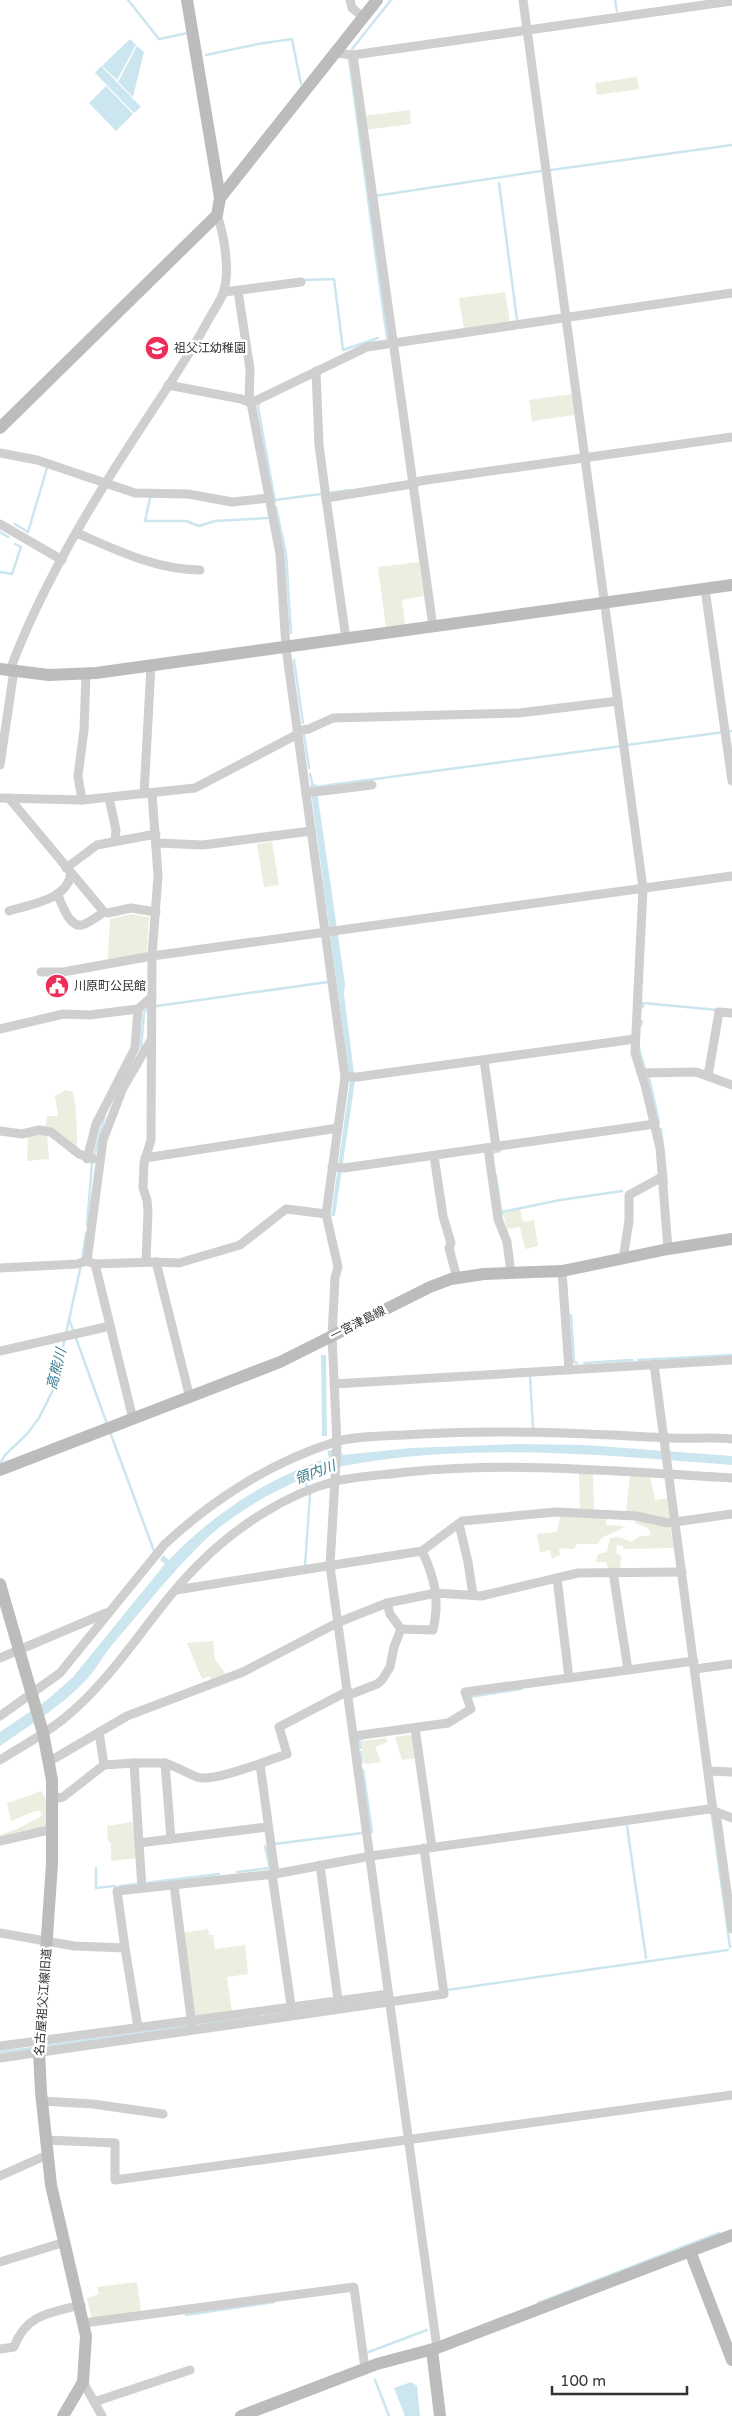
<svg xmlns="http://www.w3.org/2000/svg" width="732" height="2416" font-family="'Varela Round','Noto Sans JP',sans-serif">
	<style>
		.green { fill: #eaefe0 }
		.water { fill: #cce6ef }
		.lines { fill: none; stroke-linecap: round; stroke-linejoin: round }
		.stream { stroke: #cce6ef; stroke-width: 2.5 }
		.street { stroke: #cfcfcf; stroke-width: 9 }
		.secondary { stroke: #bcbcbc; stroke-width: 12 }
		.labels { text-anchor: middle; stroke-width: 5; stroke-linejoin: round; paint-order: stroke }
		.poi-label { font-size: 12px; fill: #323232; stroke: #fff; text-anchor: start }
		.street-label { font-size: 12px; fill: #323232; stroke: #fff }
		.water-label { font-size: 14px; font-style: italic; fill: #387c92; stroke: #fff }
	</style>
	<rect width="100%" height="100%" fill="#fff"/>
	<g class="green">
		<polygon points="637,77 639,89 597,95 595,83"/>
		<polygon points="410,110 411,124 365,130 363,116"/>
		<polygon points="505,292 510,322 464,329 459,298"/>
		<polygon points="572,394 575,415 532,421 529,400"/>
		<polygon points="419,562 424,596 402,600 405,625 386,627 378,567"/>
		<polygon points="272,842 279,885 264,887 257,844"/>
		<polygon points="131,914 149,917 147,955 108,960 110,919"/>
		<path d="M66 1090 73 1092C77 1111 77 1130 77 1149L45 1127 47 1116H58L55 1096Z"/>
		<polygon points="43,1133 47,1135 49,1159 27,1161 28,1136"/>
		<polygon points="520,1209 523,1222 534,1220 538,1246 525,1249 520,1227 507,1229 503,1213"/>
		<polygon points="579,1472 593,1473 594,1511 580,1510"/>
		<polygon points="630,1475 650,1476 655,1500 667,1498 670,1517 667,1520 626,1512"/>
		<path d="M560 1517 606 1518V1525L624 1526C618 1534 602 1533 598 1544H577L574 1549 559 1548 560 1555 552 1559 550 1550 540 1552 537 1534 557 1532Z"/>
		<polygon points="636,1520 670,1528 674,1548 624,1549 623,1546 617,1545 616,1553 621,1556 620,1569 609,1570 606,1562 596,1562 598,1554 607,1552 610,1538 619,1537 632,1542 638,1537 651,1535 648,1528 634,1523"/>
		<polygon points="213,1641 215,1659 227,1676 212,1682 210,1676 202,1679 187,1643"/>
		<polygon points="415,1734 416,1758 402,1760 395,1737"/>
		<polygon points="387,1738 387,1742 375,1747 381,1762 366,1764 364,1762 361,1741"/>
		<polygon points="42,1791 47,1801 48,1827 0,1840 0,1835 19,1828 42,1816 40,1811 35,1811 11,1821 7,1803"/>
		<polygon points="132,1822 134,1823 137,1858 111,1861 111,1843 108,1841 107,1826"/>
		<polygon points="208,1929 209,1935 213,1935 215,1949 245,1945 248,1974 227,1977 232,2012 193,2017 181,1933"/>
		<polygon points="137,2282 141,2312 94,2319 91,2316 87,2298 99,2294 97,2287"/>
	</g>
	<g class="water">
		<polygon points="130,39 136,45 117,80 102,66"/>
		<polygon points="137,46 144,52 133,97 118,82"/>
		<polygon points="101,66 141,107 134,113 95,73"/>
		<polygon points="106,86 133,114 116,131 89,103"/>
		<polygon points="316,784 345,984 344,994 355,1081 335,1216 331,1216 350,1081 310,785"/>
		<polygon points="321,1355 326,1355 327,1436 322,1436"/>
		<path d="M514 1444 585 1445 732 1456V1465C605 1455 475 1442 349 1465 302 1473 238 1508 204 1541 171 1573 142 1610 112 1645 103 1656 96 1669 87 1679 62 1706 30 1725 0 1746V1732L47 1700 73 1677 165 1564 160 1560 163 1555 169 1560C214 1513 267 1478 329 1458L327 1451 339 1448 343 1455 411 1448Z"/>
		<polygon points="411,2382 417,2386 420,2416 405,2416 394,2388"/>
	</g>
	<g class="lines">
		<g class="stream">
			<polyline points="128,0 159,39 188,33"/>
			<polyline points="615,0 617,11"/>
			<polyline points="352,49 391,0"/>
			<polyline points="206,55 258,44 292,39 301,84"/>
			<polyline points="349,59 387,338"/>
			<polyline points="551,170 732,145"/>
			<polyline points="499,183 517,320"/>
			<polyline points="375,196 541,171"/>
			<polyline points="303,280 334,279 343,350 378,338"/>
			<polyline points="259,404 258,407 275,502"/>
			<polyline points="328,493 350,490"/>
			<polyline points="150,498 145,521 186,521 199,526 215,521 268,518"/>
			<polyline points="275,500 321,494"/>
			<polyline points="276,507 286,554 291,633"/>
			<polyline points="15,524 28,532 47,468"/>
			<polyline points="0,532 8,537"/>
			<polyline points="0,572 12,574 21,547 15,544"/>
			<polyline points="294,660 303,723"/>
			<polyline points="304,735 309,768"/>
			<polyline points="627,745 732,731"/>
			<polyline points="310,774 313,787"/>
			<polyline points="315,787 622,746"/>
			<polyline points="157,1006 328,982"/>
			<polyline points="643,1007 643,1003 718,1010"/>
			<polyline points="641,1025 642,1021"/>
			<polyline points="141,1048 144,1013 148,1008"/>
			<polyline points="639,1049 645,1069"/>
			<polyline points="649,1078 659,1122"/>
			<polyline points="661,1129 667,1183"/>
			<polyline points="493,1153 500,1151"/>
			<polyline points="496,1176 502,1216"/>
			<polyline points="502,1212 560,1200 622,1191"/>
			<polyline points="87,1225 92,1163 105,1115"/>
			<polyline points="82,1259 86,1233"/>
			<polyline points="571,1315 574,1362 577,1363"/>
			<polyline points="69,1319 107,1424"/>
			<polyline points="638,1360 732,1355"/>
			<polyline points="584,1363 632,1360"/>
			<polyline points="530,1376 533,1428"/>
			<polyline points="110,1432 154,1551"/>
			<polyline points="0,1464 5,1455 27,1434 39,1418 54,1388 81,1265"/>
			<polyline points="303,1476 307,1487"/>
			<polyline points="305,1565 310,1495"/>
			<polyline points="469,1697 521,1689"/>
			<polyline points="361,1748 359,1739 362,1739"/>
			<polyline points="361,1752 362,1762"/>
			<polyline points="363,1770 372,1832"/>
			<polyline points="712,1816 730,1947"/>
			<polyline points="627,1826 646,1958"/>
			<polyline points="274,1844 362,1833"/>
			<polyline points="96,1868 96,1888 115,1886"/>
			<polyline points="237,1872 270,1868 265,1846"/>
			<polyline points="145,1883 219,1874"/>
			<polyline points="120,1886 137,1884"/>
			<polyline points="447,1990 728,1950"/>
			<polyline points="194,2025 258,2016"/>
			<polyline points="45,2046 190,2026"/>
			<polyline points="0,2052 33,2048"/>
			<polyline points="538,2303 719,2233"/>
			<polyline points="186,2315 274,2302"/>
			<polyline points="366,2353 427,2330"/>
			<polyline points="375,2380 389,2416"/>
		</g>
		<g class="street">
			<polyline points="350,0 352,8 363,17"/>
			<polyline points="523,0 643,888 635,1053 645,1085 660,1148 668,1249"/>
			<polyline points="335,53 353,55 732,1"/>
			<polyline points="353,55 433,627"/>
			<polyline points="238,291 250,369 249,402"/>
			<polyline points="224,292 301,282"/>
			<polyline points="316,371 319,445 326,498"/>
			<polyline points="168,385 241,399 251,403 367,347 732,293"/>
			<polyline points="251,403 280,554 286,648 345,1077 326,1214 338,1267 335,1278 332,1336 337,1444 330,1566 437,2348"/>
			<polyline points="0,453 37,460 135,493 188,494 232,502 269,498"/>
			<polyline points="0,524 62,560"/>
			<path d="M77 533C116 550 157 570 200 570"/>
			<polyline points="705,589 732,781"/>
			<polyline points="346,639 326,498 412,484 420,481 732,437"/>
			<path d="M10 670C42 584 94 499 144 423 167 388 191 353 210 317 215 308 222 299 224 290 230 269 224 234 217 215"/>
			<polyline points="297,731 309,729 333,718 519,713 618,701"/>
			<polyline points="0,765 14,670"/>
			<polyline points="306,793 372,785"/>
			<polyline points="144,794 151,666"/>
			<polyline points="0,798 82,800 195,788 298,734"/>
			<polyline points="9,798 104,912 108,913 131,908 156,912"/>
			<polyline points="109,798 116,830 115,840"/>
			<polyline points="82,800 78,776 84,730 86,674"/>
			<polyline points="157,843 203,845 311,831"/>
			<polyline points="66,868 97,845 156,834"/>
			<path d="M57 894C62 903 69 928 82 925 89 923 98 916 104 912"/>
			<path d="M9 911C31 904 68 900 71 873"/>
			<polyline points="41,972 63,972 152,956 732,876"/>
			<polyline points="0,1029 63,1014 90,1015 138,1009 152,997"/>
			<polyline points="484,1060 496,1147"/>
			<polyline points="641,1073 696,1072 732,1085"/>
			<polyline points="708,1076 719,1012 732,1013"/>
			<polyline points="345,1077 357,1077 635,1039"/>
			<polyline points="0,1131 22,1134 39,1130 51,1132 79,1154 93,1159"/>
			<polyline points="488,1148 498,1219 507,1242 511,1273"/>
			<polyline points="434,1156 443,1216 451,1243 449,1248 457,1278"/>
			<polyline points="145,1158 338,1128"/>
			<polyline points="87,1159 96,1124 135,1048 138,1009"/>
			<polyline points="332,1167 344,1168 655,1124"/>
			<polyline points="623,1259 629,1221 629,1195 662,1177"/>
			<polyline points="87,1261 103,1140 123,1088 151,1040"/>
			<polyline points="146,1261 148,1212 147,1200 143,1188 144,1163 151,1140 152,956 158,876 152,793"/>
			<polyline points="156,1262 179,1263 240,1245 286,1209 326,1214"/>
			<polyline points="95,1264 133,1419"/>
			<polyline points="0,1268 77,1264 87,1261 95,1264 156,1262 190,1398"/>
			<polyline points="562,1271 569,1370"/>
			<polyline points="0,1351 110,1326"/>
			<polyline points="654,1364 713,1811"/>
			<polyline points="334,1384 732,1360"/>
			<polyline points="459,1524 468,1562 473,1595"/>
			<polyline points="613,1572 628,1670"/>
			<polyline points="557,1578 569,1678"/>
			<polyline points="176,1590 422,1551 462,1521 556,1512 636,1516 668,1523 732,1514"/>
			<path d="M401 1629 433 1630C440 1601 435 1578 422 1551"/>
			<polyline points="0,1658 106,1613"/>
			<polyline points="695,1669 732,1664"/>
			<polyline points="349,1695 377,1684 382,1680 390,1667 394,1647 401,1629 390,1614 387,1603"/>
			<path d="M0 1716 60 1673 164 1545C212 1500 271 1462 335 1442 358 1435 397 1436 421 1434 505 1429 588 1434 671 1438 692 1439 712 1437 732 1439"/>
			<polyline points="415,1728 432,1847"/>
			<polyline points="99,1732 104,1765 134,1763 139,1843 267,1827"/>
			<polyline points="354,1736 448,1723 471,1709 465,1692 694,1661"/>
			<path d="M0 1760C22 1746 47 1733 67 1716 119 1673 152 1610 200 1563 236 1527 286 1494 336 1481 359 1476 384 1475 407 1472 516 1461 624 1472 732 1478"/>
			<polyline points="50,1761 127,1716 243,1672 339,1622 387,1603 436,1593 481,1596 578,1573 682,1572"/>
			<polyline points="134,1763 165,1763 171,1839"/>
			<path d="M165 1763C177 1767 187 1773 197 1777 213 1783 269 1760 287 1754L279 1727 348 1691"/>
			<polyline points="260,1764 275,1874"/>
			<polyline points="708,1771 732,1772"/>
			<polyline points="53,1799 63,1797 104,1765"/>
			<polyline points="716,1812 732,1929"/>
			<polyline points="0,1841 53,1829"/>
			<polyline points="139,1843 142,1888"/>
			<polyline points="320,1865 338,2000"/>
			<polyline points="272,1874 292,2012"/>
			<polyline points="174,1885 192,2026"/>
			<polyline points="0,1933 74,1946 125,1948 117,1891 275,1874 371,1856 709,1809 732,1818"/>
			<polyline points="125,1948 138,2027"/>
			<polyline points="0,2046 389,1994"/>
			<polyline points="0,2058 444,1994 424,1848"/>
			<polyline points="42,2101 93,2104 163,2114"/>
			<polyline points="46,2140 115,2143 115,2180 732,2095"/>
			<polyline points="0,2176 47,2155"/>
			<polyline points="0,2262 65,2242"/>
			<polyline points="84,2323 354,2287 365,2369"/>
			<path d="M0 2349 14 2347C26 2314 50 2313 81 2305"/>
			<polyline points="83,2382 102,2416"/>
			<polyline points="94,2402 190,2370"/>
		</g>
		<g class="secondary">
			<polyline points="220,198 377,0"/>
			<polyline points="0,428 217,215 220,198 187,0"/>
			<polyline points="0,669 49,675 96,673 732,585"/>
			<polyline points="0,1470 280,1362 430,1287 451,1279 484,1274 562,1271 668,1249 732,1239"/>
			<polyline points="0,1584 43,1733 52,1780 52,1864 39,2052 41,2092 51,2185 86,2336 83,2382 63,2416"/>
			<polyline points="690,2251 732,2360"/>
			<polyline points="432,2350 440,2416"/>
			<polyline points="241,2416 377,2364 437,2348 732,2235"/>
		</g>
	</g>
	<defs>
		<g id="school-disc" transform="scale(1.25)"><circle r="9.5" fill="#ee2e58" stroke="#fff"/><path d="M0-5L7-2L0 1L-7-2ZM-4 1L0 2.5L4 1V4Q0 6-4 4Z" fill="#fff"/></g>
		<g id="civic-disc" transform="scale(1.25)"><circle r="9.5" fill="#ee2e58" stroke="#fff"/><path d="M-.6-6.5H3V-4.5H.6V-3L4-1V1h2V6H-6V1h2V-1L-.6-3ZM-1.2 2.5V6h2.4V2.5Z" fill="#fff"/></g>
	</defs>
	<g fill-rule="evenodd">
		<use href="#school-disc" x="157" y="348"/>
		<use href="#civic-disc" x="57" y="986"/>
	</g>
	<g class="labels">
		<g class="poi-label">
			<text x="174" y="352">祖父江幼稚園</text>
			<text x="74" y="990">川原町公民館</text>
		</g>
		<g class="street-label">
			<text transform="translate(358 1323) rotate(-27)" y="4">一宮津島線</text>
			<text transform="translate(43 2002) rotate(-86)" y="4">名古屋祖父江線旧道</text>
		</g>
		<g class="water-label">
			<text transform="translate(56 1369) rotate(-76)" y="5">高熊川</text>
			<text transform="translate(315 1472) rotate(-20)" y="5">領内川</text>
		</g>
	</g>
	<path d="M552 2386v8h135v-8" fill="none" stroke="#323232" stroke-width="2.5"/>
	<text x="560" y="2386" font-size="15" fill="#323232" stroke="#ffffff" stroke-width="4" paint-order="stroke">100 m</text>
</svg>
